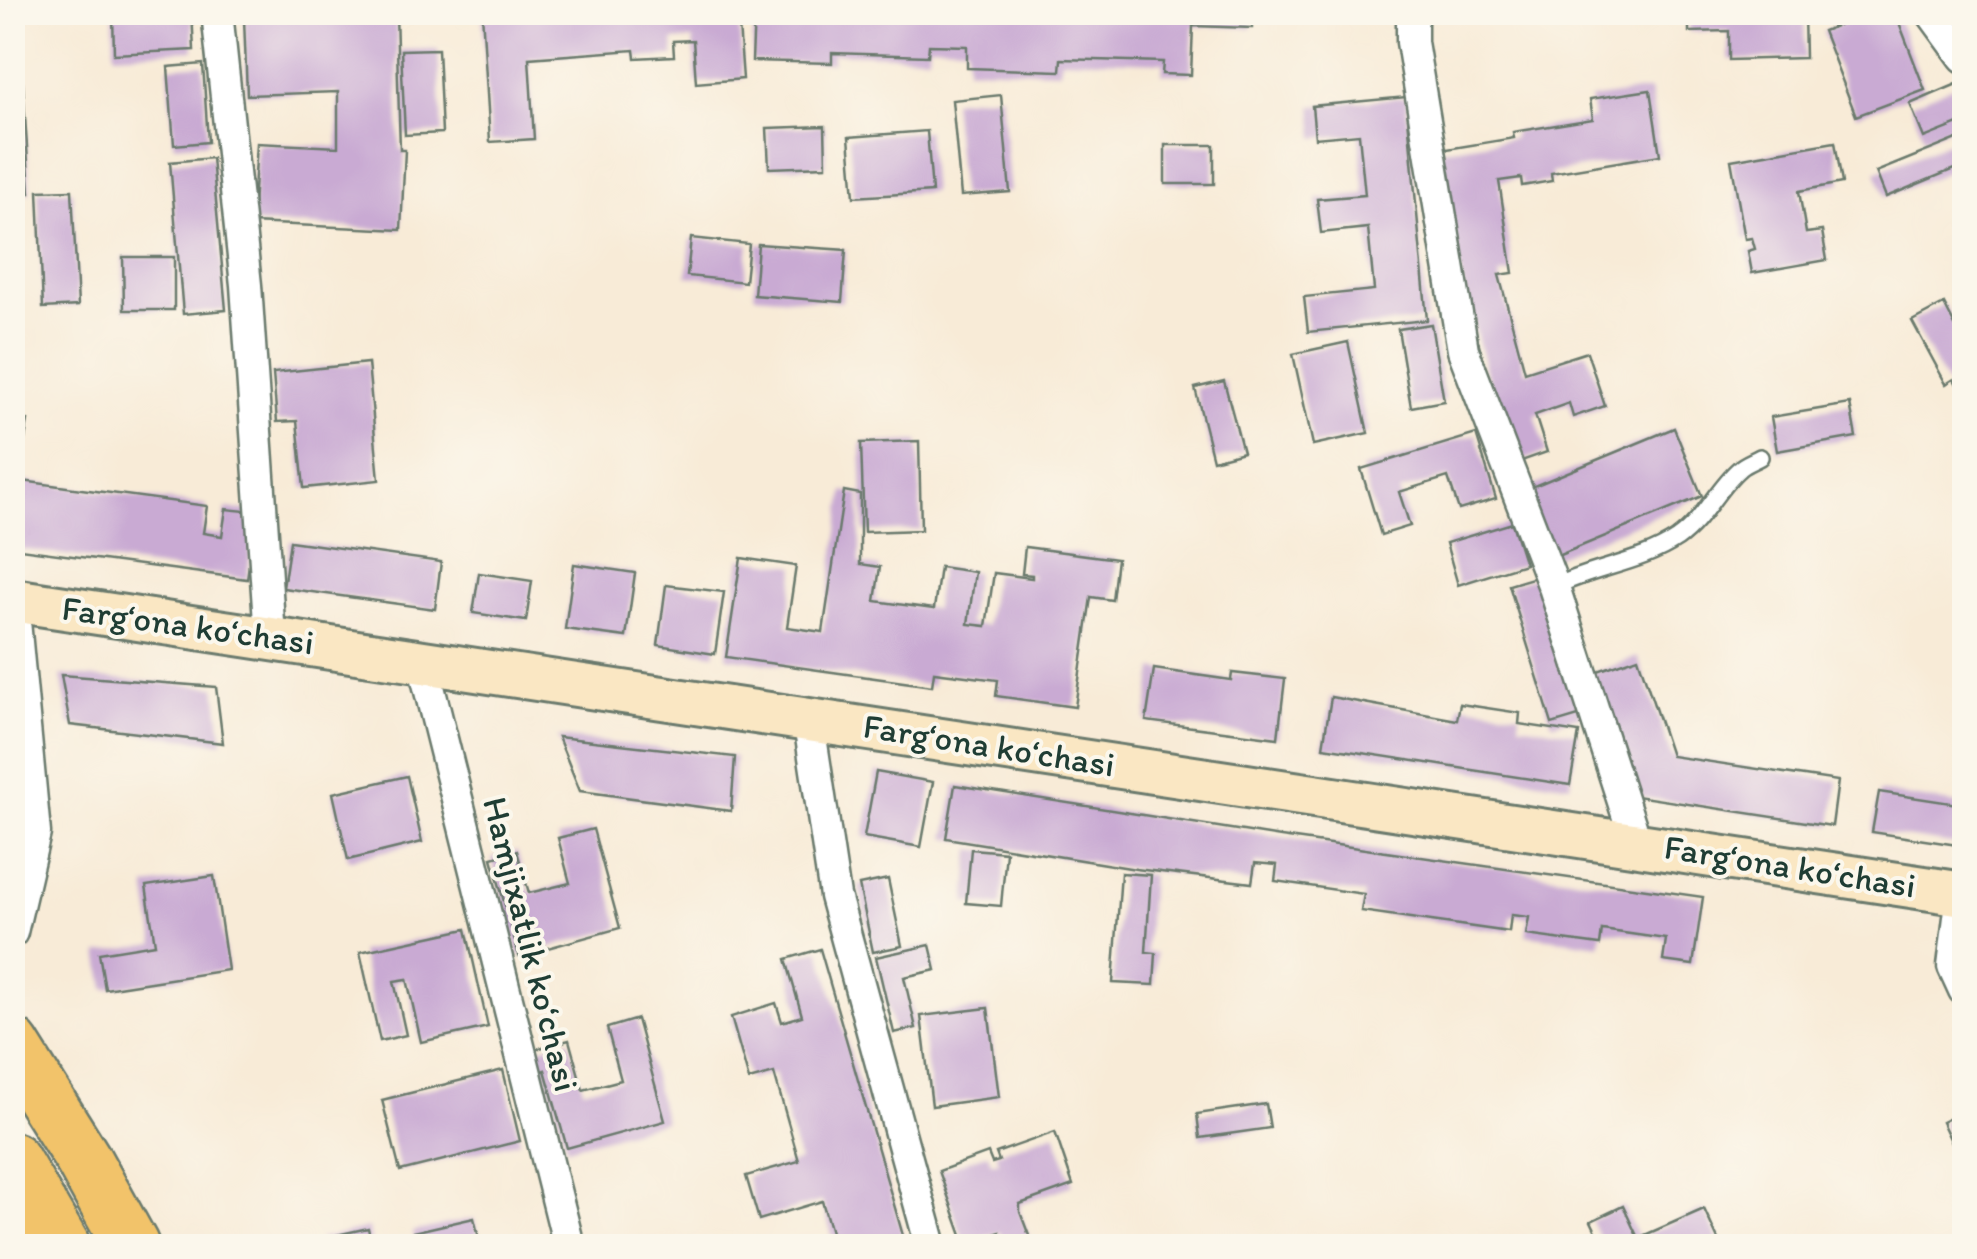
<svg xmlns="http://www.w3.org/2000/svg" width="1977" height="1259" font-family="Itim,sans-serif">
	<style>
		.building { fill: #c9aad3 }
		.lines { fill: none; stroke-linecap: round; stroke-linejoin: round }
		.lane-casing { stroke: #6b7a6d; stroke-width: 20 }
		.street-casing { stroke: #6b7a6d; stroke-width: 35 }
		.secondary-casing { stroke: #6b7a6d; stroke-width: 48 }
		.highway-casing { stroke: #6b7a6d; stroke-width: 60 }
		.lane { stroke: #fff; stroke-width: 15 }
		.street { stroke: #fff; stroke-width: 30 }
		.secondary { stroke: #fae7c3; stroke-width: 42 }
		.highway { stroke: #f2c36a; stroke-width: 55 }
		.labels { text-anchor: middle; stroke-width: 8; stroke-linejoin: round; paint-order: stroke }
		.street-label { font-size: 35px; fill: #1f3d34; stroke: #fbf7ec }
	</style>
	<rect width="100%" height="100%" fill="#fbf7ec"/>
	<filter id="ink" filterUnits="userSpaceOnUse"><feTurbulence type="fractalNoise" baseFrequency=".01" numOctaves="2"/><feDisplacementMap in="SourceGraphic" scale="20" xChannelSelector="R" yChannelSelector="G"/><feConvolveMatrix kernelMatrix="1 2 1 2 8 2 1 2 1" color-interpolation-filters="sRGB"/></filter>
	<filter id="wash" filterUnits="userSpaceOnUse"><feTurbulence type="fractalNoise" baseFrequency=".0048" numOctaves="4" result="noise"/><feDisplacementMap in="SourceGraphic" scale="40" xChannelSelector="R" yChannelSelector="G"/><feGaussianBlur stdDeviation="2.25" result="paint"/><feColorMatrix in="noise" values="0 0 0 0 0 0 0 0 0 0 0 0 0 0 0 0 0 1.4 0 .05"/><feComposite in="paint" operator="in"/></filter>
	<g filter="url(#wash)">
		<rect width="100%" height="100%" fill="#f8ebd7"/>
		<g id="blocks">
			<g class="building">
				<polygon points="192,12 194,50 114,54 113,14"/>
				<polygon points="482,12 738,12 743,79 696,83 693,40 673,41 674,56 635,58 634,50 529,58 534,139 490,142"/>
				<polygon points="754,12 1253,12 1252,28 1193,26 1191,75 1162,74 1163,62 1061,59 1060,71 967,68 967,46 929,45 928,56 832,53 832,63 752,61"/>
				<polygon points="1689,12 1804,12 1805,58 1729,60 1729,31 1689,32"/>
				<polygon points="1872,12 1895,12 1925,90 1856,116 1823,31"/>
				<polygon points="396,13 400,150 405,150 401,230 252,223 257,143 338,147 338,92 247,95 244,19"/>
				<polygon points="12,23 19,23 30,193 12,194"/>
				<polygon points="438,49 442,133 405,135 401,50"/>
				<polygon points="203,64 208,142 174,145 168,67"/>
				<polygon points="1964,81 1964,122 1924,138 1910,104"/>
				<polygon points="1650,90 1660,155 1551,173 1552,181 1522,186 1521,178 1499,181 1513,273 1499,275 1525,372 1587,352 1605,406 1573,417 1569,403 1535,415 1547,452 1516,463 1490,385 1462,281 1441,150 1514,138 1513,132 1593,119 1590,99"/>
				<polygon points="1001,95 1010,192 961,196 952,100"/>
				<polygon points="1406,97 1427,320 1308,332 1304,297 1374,290 1368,228 1321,233 1317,199 1365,195 1359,134 1315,138 1312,106"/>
				<polygon points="825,126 826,166 769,168 767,128"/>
				<polygon points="927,131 932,192 854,197 849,137"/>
				<polygon points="1962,137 1964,165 1886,197 1876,172"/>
				<polygon points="1835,142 1842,183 1799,191 1806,233 1822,231 1827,260 1752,273 1748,251 1755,249 1752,238 1745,239 1731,160"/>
				<rect x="1165" y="145" width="49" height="39"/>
				<polygon points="212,158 226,310 183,314 170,162"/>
				<polygon points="72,190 78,306 43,308 38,191"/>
				<polygon points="691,238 749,244 745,282 687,276"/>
				<polygon points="758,244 846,250 842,302 754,295"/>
				<polygon points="123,257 174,257 174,310 124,310"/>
				<polygon points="1944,304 1964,343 1964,398 1954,379 1946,384 1912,321"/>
				<polygon points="1431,324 1444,401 1411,407 1398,329"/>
				<polygon points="1348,342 1368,433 1313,445 1293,354"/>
				<polygon points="368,363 379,480 304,488 297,421 277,422 273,373"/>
				<polygon points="1224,381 1243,452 1213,460 1195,388"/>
				<polygon points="1850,404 1856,437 1777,451 1771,417"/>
				<polygon points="12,418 28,420 20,471 12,470"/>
				<polygon points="1674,428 1702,496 1550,559 1522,491"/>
				<polygon points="1476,434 1496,499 1459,510 1448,477 1399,492 1410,526 1381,535 1361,469"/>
				<polygon points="919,441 921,530 864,532 861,443"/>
				<polygon points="15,480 207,506 203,533 222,536 226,509 256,512 247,579 12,548"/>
				<polygon points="844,491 860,494 860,564 880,567 875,601 934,609 940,567 975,572 968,624 986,626 994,573 1032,578 1032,575 1022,574 1025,547 1117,559 1112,600 1091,597 1075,707 996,696 998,680 934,672 932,686 726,657 741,558 796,566 787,627 823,632"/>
				<polygon points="1512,523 1525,564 1458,585 1446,543"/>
				<polygon points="290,541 441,562 435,609 283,588"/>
				<polygon points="574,564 635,573 626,637 565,629"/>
				<polygon points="479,573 532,581 526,621 473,613"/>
				<polygon points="1539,576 1582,715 1552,724 1509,585"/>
				<polygon points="666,585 724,592 715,654 658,645"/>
				<polygon points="1638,657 1671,756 1838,781 1832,826 1629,795 1592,673"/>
				<polygon points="1154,669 1231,680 1232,673 1285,679 1278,738 1146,721"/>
				<polygon points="61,675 216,687 223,743 70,725"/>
				<polygon points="1331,697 1457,720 1460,704 1520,713 1519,724 1579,733 1570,785 1323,747"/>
				<polygon points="558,737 735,757 731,811 580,791"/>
				<polygon points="876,772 933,782 921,847 864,837"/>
				<polygon points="407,776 422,842 348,860 333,793"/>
				<polygon points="955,785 1281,837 1703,897 1693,965 1663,961 1666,939 1602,930 1600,945 1526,935 1529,917 1511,915 1509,932 1361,911 1364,894 1275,881 1277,865 1255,863 1252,883 1136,869 946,838"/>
				<polygon points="1879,792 1964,805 1964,846 1872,832"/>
				<polygon points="593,829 620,928 519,956 492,858 517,851 529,893 570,883 558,838"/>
				<polygon points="971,849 1006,852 1001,906 966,903"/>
				<polygon points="1121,873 1151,875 1146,952 1156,953 1154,985 1113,983"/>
				<polygon points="214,876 228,970 105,989 99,953 155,944 146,886"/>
				<polygon points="888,879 902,946 873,952 859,885"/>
				<polygon points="466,929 488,1027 421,1042 407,979 394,981 406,1035 380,1041 360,952"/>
				<polygon points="930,945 936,970 904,977 916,1028 894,1033 876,957"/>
				<polygon points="820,949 875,1139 906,1246 835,1246 822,1201 759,1220 746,1176 799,1161 774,1073 749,1080 731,1017 776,1003 782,1022 802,1016 786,959"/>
				<polygon points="988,1008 999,1097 932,1106 921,1016"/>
				<polygon points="637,1019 665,1121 567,1148 545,1070 531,1075 525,1052 569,1040 583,1090 621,1080 607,1028"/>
				<polygon points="503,1070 520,1141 400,1171 382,1100"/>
				<polygon points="1266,1104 1270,1128 1200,1138 1197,1114"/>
				<polygon points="1964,1111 1964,1168 1942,1122"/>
				<polygon points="1055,1132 1073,1185 1020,1204 1020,1212 1033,1246 1005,1246 1000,1232 965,1244 939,1171 988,1153 992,1163 999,1161 996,1153"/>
				<polygon points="1623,1206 1638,1238 1704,1209 1721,1246 1603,1246 1591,1221"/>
				<polygon points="474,1218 481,1246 416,1246 413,1232"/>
				<polygon points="368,1228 372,1246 321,1246 319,1239"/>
			</g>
		</g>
	</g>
	<g filter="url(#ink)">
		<use href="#blocks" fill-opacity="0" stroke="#6b7a6d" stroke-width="2.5"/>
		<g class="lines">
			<g class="lane-casing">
				<path id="lane" d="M1554 587C1595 567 1641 563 1677 539 1704 520 1716 489 1739 469 1744 464 1753 461 1760 457"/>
			</g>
			<g class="street-casing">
				<g id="street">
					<polyline points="217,12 246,285 270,637"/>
					<polyline points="1412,12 1412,42 1463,350 1554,587 1636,842"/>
					<polyline points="1931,12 1964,57"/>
					<polyline points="422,659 569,1246"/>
					<polyline points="808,717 835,896 931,1246"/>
					<polyline points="1962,893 1953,966 1964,990"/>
					<polyline points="12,932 35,833 13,600"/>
				</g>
			</g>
			<g class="secondary-casing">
				<polyline id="secondary" points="12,600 1964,894"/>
			</g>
			<g class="highway-casing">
				<g id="highway">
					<polyline points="12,1046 84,1161 131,1246"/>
					<polyline points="12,1160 62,1246"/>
				</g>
			</g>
			<use href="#lane" class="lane"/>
			<use href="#street" class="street"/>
			<use href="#secondary" class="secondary"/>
			<use href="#highway" class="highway"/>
		</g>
	</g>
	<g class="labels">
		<g class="street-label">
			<text transform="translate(188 625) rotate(8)" y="12">Fargʻona koʻchasi</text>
			<text transform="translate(989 745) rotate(9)" y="12">Fargʻona koʻchasi</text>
			<text transform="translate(1790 866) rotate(9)" y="12">Fargʻona koʻchasi</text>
			<text transform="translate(531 944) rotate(76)" y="12">Hamjixatlik koʻchasi</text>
		</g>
	</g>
	<rect width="1977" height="1259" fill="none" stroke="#fbf7ec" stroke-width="50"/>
</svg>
